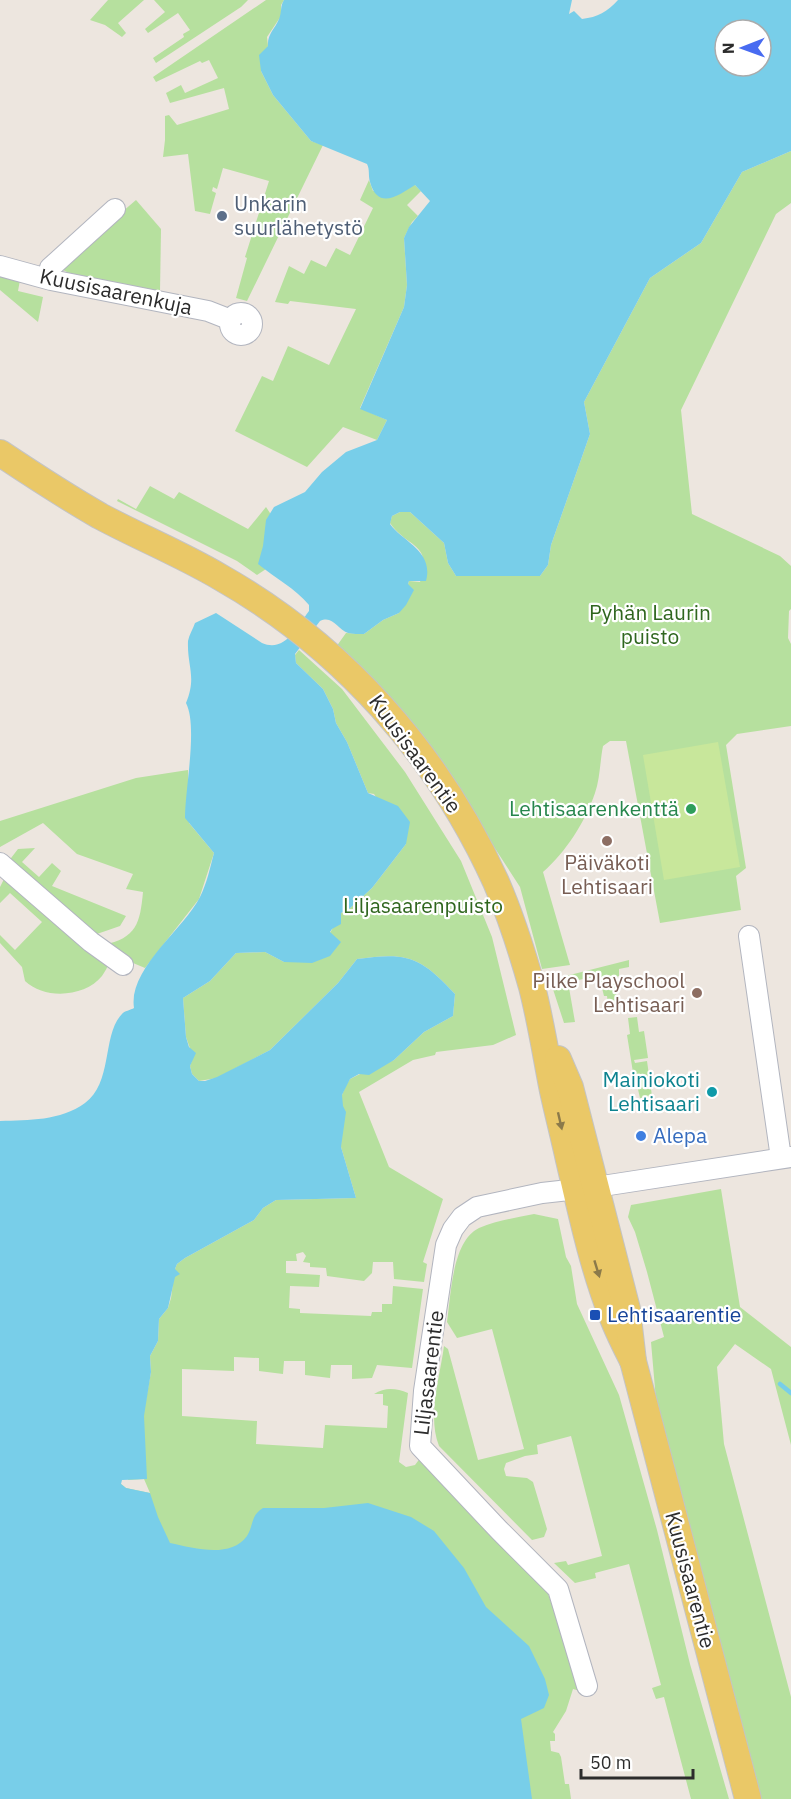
<svg xmlns="http://www.w3.org/2000/svg" width="791" height="1799" font-family="'IBM Plex Sans',sans-serif">
	<style>
		.green { fill: #b6e09e }
		.pitch { fill: #c8e79b }
		.water { fill: #78cee9; fill-rule: evenodd }
		.lines { fill: none; stroke-linecap: round; stroke-linejoin: round }
		.stream { stroke: #78cee9; stroke-width: 4.5 }
		.minor-casing { stroke: #b2b5bf; stroke-width: 22 }
		.major-casing { stroke: #c4c4c4; stroke-width: 28 }
		.minor { stroke: #fff; stroke-width: 20 }
		.major { stroke: #eac867; stroke-width: 26 }
		.oneway { fill: #8b7a4a }
		.service-dot { fill: #5c6f8a; stroke: #fff; stroke-width: 2 }
		.leisure-dot { fill: #2e9e5b; stroke: #fff; stroke-width: 2 }
		.education-dot { fill: #8d6e63; stroke: #fff; stroke-width: 2 }
		.culture-dot { fill: #0f9aa8; stroke: #fff; stroke-width: 2 }
		.shop-dot { fill: #3f7fe0; stroke: #fff; stroke-width: 2 }
		.transit-dot { fill: #1a4fb4; stroke: #fff; stroke-width: 2 }
		.labels { text-anchor: middle; stroke-width: 4.5; stroke-linejoin: round; paint-order: stroke }
		.service-label { font-size: 21px; fill: #4e5e75; stroke: #fff; text-anchor: start }
		.street-label { font-size: 21px; fill: #2c2c2c; stroke: #fff }
		.park-label { font-size: 21px; fill: #2f661e; stroke: #fff }
		.leisure-label { font-size: 21px; fill: #27864d; stroke: #fff; text-anchor: end }
		.education-label { font-size: 21px; fill: #785e54; stroke: #fff }
		.culture-label { font-size: 21px; fill: #0d838f; stroke: #fff; text-anchor: end }
		.shop-label { font-size: 21px; fill: #366cbe; stroke: #fff; text-anchor: start }
		.transit-label { font-size: 21px; fill: #164399; stroke: #fff; text-anchor: start }
	</style>
	<rect width="100%" height="100%" fill="#ede6df"/>
	<g class="green">
		<polygon points="108,0 144,0 118,23 126,33 122,37 105,25 90,20"/>
		<polygon points="154,0 248,0 241,7 156,63 153,58 184,37 183,34 190,30 178,13 148,33 145,29 165,12"/>
		<polygon points="266,0 284,0 281,5 281,16 267,37 268,46 261,71 273,95 311,141 323,145 247,301 236,298 247,258 245,257 269,181 223,168 217,189 213,187 212,191 216,193 210,214 195,211 188,154 163,157 165,140 165,116 169,115 177,125 229,109 224,88 170,103 166,93 181,85 185,93 218,78 209,60 202,63 200,61 156,82 153,77"/>
		<path d="M791 151V203L776 214 681 410 692 514 780 556 791 566V609L789 611 788 638 791 644V726L737 734 726 745 746 868 736 876 741 910 660 923 626 741H610L603 746C600 761 600 779 595 793 585 822 566 852 543 872L570 965 542 969 520 887 474 816 336 647 346 633 364 634 383 620 399 613 409 581 420 582C433 542 408 549 390 523L392 516 400 512H410L444 543 448 563 456 576H540L548 565 551 545 590 434 584 402 650 278 701 243 742 172Z"/>
		<polygon points="369,180 373,191 415,185 421,191 407,205 418,216 412,222 404,238 407,285 404,307 360,408 387,420 377,440 343,427 307,467 235,431 262,376 273,381 288,346 329,365 356,309 290,301 288,304 275,302 289,266 304,274 311,260 326,267 336,248 350,255 373,208 360,200"/>
		<polygon points="136,200 161,229 160,291 69,273 63,270 65,261"/>
		<polygon points="0,276 20,280 18,291 43,297 38,322 0,290"/>
		<polygon points="150,486 174,499 179,492 248,529 266,507 270,513 269,567 257,575 237,561 117,501 118,499 136,509"/>
		<path d="M299 650 342 689 405 772 461 861 492 937 516 1035 493 1045 436 1052 435 1055 413 1060 359 1092 389 1167 443 1199 423 1262 427 1264 424 1282 394 1279 393 1262H373L372 1273 364 1281 327 1276 326 1268 310 1267V1263L303 1262 306 1256 303 1252 296 1254 297 1261H286V1273L320 1275 319 1287 290 1286 289 1308 300 1309V1313L371 1316 372 1312H382V1304H392L393 1286 423 1289 412 1368 377 1365 372 1378 352 1379V1365H331L330 1378 305 1375V1361H284L283 1374 259 1371V1358L234 1357V1371L182 1369V1416L257 1421 256 1444 323 1448 325 1425 387 1428 388 1406 383 1405V1394H374C385 1387 396 1388 408 1393L399 1462 406 1467 415 1465 421 1457 547 1591 584 1692 573 1689 566 1711 553 1732 555 1734V1741H550L551 1751 559 1753 561 1757 565 1784H569L571 1799H526L219 1579 121 1518V1484L126 1488 150 1493 144 1479 128 1480 137 1449 151 1372 150 1356 158 1341 159 1319 168 1308 171 1298 175 1269 177 1264 185 1258 254 1220 263 1208 276 1200 356 1198 341 1147 342 1095 346 1085 350 1079 360 1074 394 1060 424 1032 453 1016 455 994C420 956 407 952 357 959L338 983 270 1050 217 1078 199 1081 192 1074 190 1066 193 1057 186 1037 183 998 210 981 236 953 265 952 284 962 330 933 341 913 349 909 372 888 406 844 374 794 368 793 347 742 336 723 333 709 323 689 296 663 295 655Z"/>
		<path d="M188 770 189 823 214 853 199 899 145 968 126 960 103 945C137 938 140 923 143 892L126 889 133 874 77 854 43 823 0 847V821L136 778Z"/>
		<polygon points="35,848 22,862 39,877 52,863 61,871 52,886 126,916 120,926 94,935 8,862 18,849"/>
		<path d="M5 877 108 964C107 969 105 971 102 976 85 997 45 1000 25 981L22 967 0 943V935L15 950 42 922 10 893 0 903V887Z"/>
		<polygon points="629,960 629,967 619,969 619,976 612,978 618,991 616,992 618,1009 609,1011 607,996 604,996 599,976 568,982 575,1022 564,1023 550,980"/>
		<polygon points="637,1017 639,1032 644,1031 648,1058 634,1060 635,1063 647,1061 652,1096 640,1098 637,1085 635,1085 627,1035 630,1034 628,1018"/>
		<polygon points="721,1189 740,1307 791,1347 791,1445 771,1369 735,1344 717,1367 724,1444 791,1697 791,1799 758,1799 656,1400 651,1342 664,1337 647,1272 635,1232 628,1217 631,1205"/>
		<path d="M534 1214 558 1219 566 1257 571 1266 577 1304 619 1395 657 1530 690 1664 729 1799H691L664 1697 656 1699 652 1688 661 1685 629 1564 595 1573 596 1578 575 1583 554 1563 566 1561 568 1565 602 1556 571 1436 537 1445 538 1454 525 1456 506 1463 504 1469 506 1476 527 1478 533 1482 547 1529 544 1537 532 1540 439 1446C427 1416 440 1377 444 1346L448 1349 478 1460 524 1449 492 1329 457 1338 447 1322C451 1295 452 1241 479 1228 497 1220 516 1218 534 1214Z"/>
	</g>
	<polygon class="pitch" points="718,742 740,867 664,880 643,755"/>
	<path class="water" d="M284 0H572L569 14 574 11 582 19C598 17 607 12 618 0H791V151L742 172 701 243 650 278 584 402 590 434 551 545 548 565 540 576H456L448 563 444 543 410 512H400L392 516 390 524C403 542 434 551 426 581H409L408 584 414 590 406 605 399 613 383 620 364 634C359 634 352 634 348 633 337 629 333 615 320 621L295 654 296 663 323 689 333 709 336 723 347 742 368 793 398 806 410 822 406 844 372 888 349 909 341 913V924L332 929 330 932 341 942 330 956 312 963 284 962 265 952 236 953 210 981 183 998 186 1037 189 1047 196 1053 190 1066 192 1074 199 1081H205L217 1077 270 1050 338 983 357 959C407 952 420 956 455 994L453 1016 424 1032 394 1060 369 1075 359 1074 350 1079 342 1095 343 1106 346 1112 341 1147 356 1198 276 1200 263 1208 254 1220 185 1258 177 1264 175 1269 180 1274 175 1277 168 1308 159 1319 158 1341 150 1356 151 1372 144 1416 147 1479 122 1480 121 1484 126 1488 150 1493 158 1517 170 1543C194 1548 230 1559 247 1536 254 1525 250 1516 263 1508H324L368 1503 411 1517 434 1531 464 1568 486 1607 529 1646 545 1679 549 1695 544 1708 521 1719 532 1799H0V1121C29 1120 60 1121 85 1103 113 1083 102 1034 122 1014 124 1011 131 1010 134 1008 128 969 183 930 200 897 207 883 210 868 214 853L185 818C185 789 198 726 186 703 197 676 187 667 188 641 189 635 193 629 195 623L216 613 262 643C285 653 297 627 309 611V605C295 588 275 578 258 564L263 546 266 520 274 507 305 492 322 472 346 452 377 440 387 420 360 409 404 307 407 285 404 238 409 227 430 201 415 185C399 195 378 211 370 182 368 175 370 170 367 164L311 141 273 95 261 71 259 55 268 46C267 34 275 29 279 19 282 12 280 6 284 0ZM725 30H761V66H725Z"/>
	<g class="lines">
		<polyline class="stream" points="780,1384 791,1393"/>
		<g class="minor-casing">
			<g id="minor">
				<polyline points="0,266 51,280 208,311 231,320"/>
				<polyline points="47,278 50,268 115,209"/>
				<circle cx="241" cy="324" r="11"/>
				<polyline points="0,863 91,942 123,965"/>
				<polyline points="749,936 781,1158"/>
				<polyline points="587,1686 558,1589 499,1530 420,1446 424,1391 446,1245 453,1229 462,1217 477,1207 542,1193 596,1187 791,1157"/>
			</g>
		</g>
		<g class="major-casing">
			<g id="major">
				<path d="M0 453C33 475 65 496 100 516 139 537 181 554 220 577 342 646 438 754 496 882 509 912 523 955 532 987 541 1022 546 1056 553 1091 558 1114 564 1137 569 1160 581 1211 592 1264 611 1313 617 1330 625 1345 633 1361"/>
				<polyline points="558,1059 570,1087 627,1309 633,1361 748,1799"/>
			</g>
		</g>
		<use href="#minor" class="minor"/>
		<use href="#major" class="major"/>
	</g>
	<defs><path id="oneway-solid" d="M-6-.8H1V-3.2L6.5 0L1 3.2V.8H-6Z" transform="scale(1.5)"/></defs>
	<g class="oneway">
		<use href="#oneway-solid" transform="translate(560 1121) rotate(77)"/>
		<use href="#oneway-solid" transform="translate(597 1269) rotate(73)"/>
	</g>
	<circle class="service-dot" cx="222" cy="216" r="6"/>
	<circle class="leisure-dot" cx="691" cy="809" r="6"/>
	<g class="education-dot">
		<circle cx="607" cy="841" r="6"/>
		<circle cx="697" cy="993" r="6"/>
	</g>
	<circle class="culture-dot" cx="712" cy="1092" r="6"/>
	<circle class="shop-dot" cx="641" cy="1136" r="6"/>
	<rect class="transit-dot" x="589" y="1309" width="12" height="12" rx="3"/>
	<g class="labels">
		<g class="service-label">
			<text x="234" y="211">Unkarin<tspan x="234" dy="24">suurlähetystö</tspan></text>
		</g>
		<g class="street-label">
			<text transform="translate(116 292) rotate(12)" y="7">Kuusisaarenkuja</text>
			<text transform="translate(415 754) rotate(54)" y="7">Kuusisaarentie</text>
			<text transform="translate(429 1373) rotate(-83)" y="7">Liljasaarentie</text>
			<text transform="translate(690 1580) rotate(75)" y="7">Kuusisaarentie</text>
		</g>
		<g class="park-label">
			<text x="650" y="620">Pyhän Laurin<tspan x="650" dy="24">puisto</tspan></text>
			<text x="423" y="913">Liljasaarenpuisto</text>
		</g>
		<g class="leisure-label">
			<text x="679" y="816">Lehtisaarenkenttä</text>
		</g>
		<g class="education-label">
			<text x="607" y="870">Päiväkoti<tspan x="607" dy="24">Lehtisaari</tspan></text>
			<text x="685" y="988" text-anchor="end">Pilke Playschool<tspan x="685" dy="24">Lehtisaari</tspan></text>
		</g>
		<g class="culture-label">
			<text x="700" y="1087">Mainiokoti<tspan x="700" dy="24">Lehtisaari</tspan></text>
		</g>
		<g class="shop-label">
			<text x="653" y="1143">Alepa</text>
		</g>
		<g class="transit-label">
			<text x="607" y="1322">Lehtisaarentie</text>
		</g>
	</g>
	<g transform="translate(743 48) rotate(269)"><circle r="28" fill="#ffffff" stroke="#ababab" stroke-width="1.5"/>
	<path d="M0-4.5L10 22L0 15L-10 22Z" fill="#486bf1"/>
	<text y="-9" font-size="16" font-weight="bold" text-anchor="middle" fill="#2c2c2c">N</text>
	</g>
	<path d="M581 1769v9h112v-9" fill="none" stroke="#2c2c2c" stroke-width="3"/>
	<text x="590" y="1769" font-size="18" fill="#2c2c2c" stroke="#ffffff" stroke-width="4.5" paint-order="stroke">50 m</text>
</svg>
